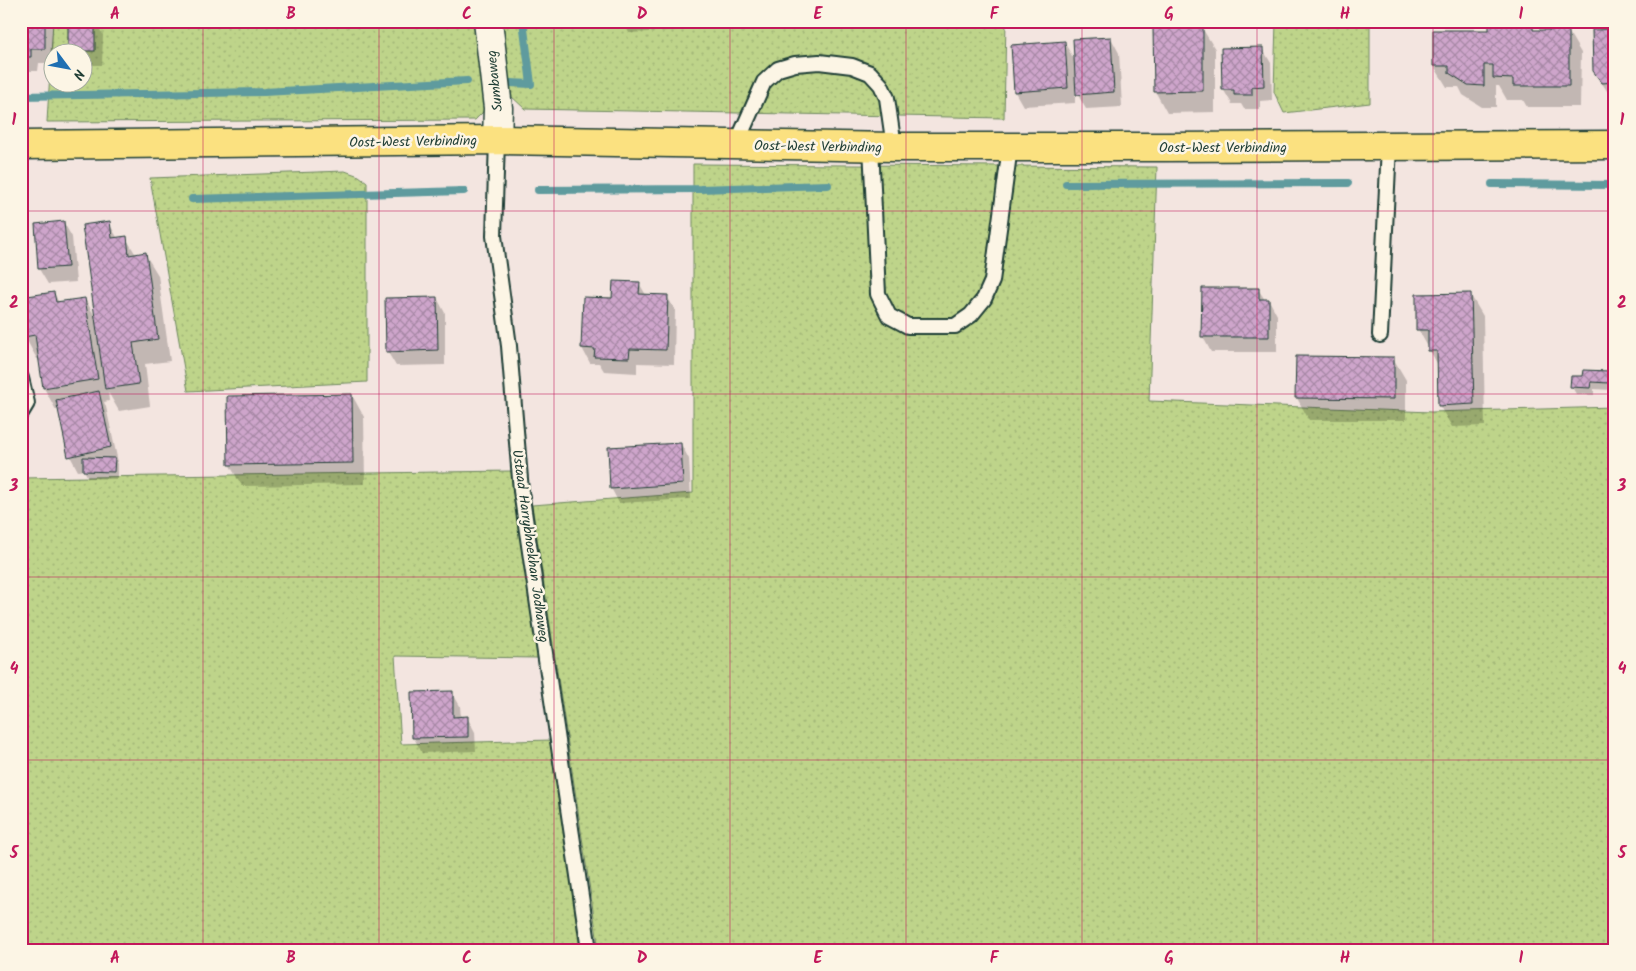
<svg xmlns="http://www.w3.org/2000/svg" width="1636" height="971" font-family="Kalam,sans-serif">
	<style>
		.grass { fill: url(#grass-dots); stroke: #6e885f; fill-rule: evenodd }
		.shadow { fill: #0003 }
		.lines { fill: none; stroke-linecap: round; stroke-linejoin: round }
		.stream { stroke: #5f9b9e; stroke-width: 8 }
		.building { fill: url(#building-cross-hatch); stroke: #1f3d34 }
		.service-casing { stroke: #1f3d34; stroke-width: 18 }
		.minor-casing { stroke: #1f3d34; stroke-width: 31 }
		.primary-casing { stroke: #1f3d34; stroke-width: 31 }
		.service { stroke: #fcf5e5; stroke-width: 14 }
		.minor { stroke: #fcf5e5; stroke-width: 28 }
		.primary { stroke: #fbe180; stroke-width: 28 }
		.grid { fill: none; stroke: #c2185b; stroke-width: 1; stroke-opacity: 0.55 }
		.labels { text-anchor: middle; stroke-width: 5; stroke-linejoin: round; paint-order: stroke }
		.street-label { font-size: 14px; fill: #1f3d34; stroke: #fcf5e5 }
		.neatline { fill: none; stroke: #c2185b; stroke-width: 2 }
		.grid-label { font-size: 16px; text-anchor: middle; font-weight: bold; fill: #c2185b }
	</style>
	<defs>
		<pattern id="grass-dots" width="8" height="8" patternUnits="userSpaceOnUse" patternTransform="scale(1.25)"><rect width="8" height="8" fill="#bed48a"/><path d="M2 2h.1M6 6h.1" fill="none" stroke="#a3b778" stroke-width="1.8" stroke-linecap="round"/></pattern>
		<pattern id="building-cross-hatch" width="8" height="8" patternUnits="userSpaceOnUse" patternTransform="scale(1.25)"><rect width="8" height="8" fill="#cea5cb"/><path d="M0 0l8 8M0 8l8-8" fill="none" stroke="#a788a6"/></pattern>
	</defs>
	<rect width="100%" height="100%" fill="#f3e5e0"/>
	<filter id="ink" filterUnits="userSpaceOnUse"><feTurbulence type="fractalNoise" baseFrequency=".02" numOctaves="2"/><feDisplacementMap in="SourceGraphic" scale="10" xChannelSelector="R" yChannelSelector="G"/><feConvolveMatrix kernelMatrix="1 2 1 2 8 2 1 2 1" color-interpolation-filters="sRGB"/></filter>
	<g filter="url(#ink)">
		<g class="grass">
			<path d="M53 21H477L487 97 483 112 475 120 47 122ZM52 52H82V82H52Z"/>
			<polygon points="744,21 1006,21 1004,118 525,109 510,95 503,24"/>
			<polygon points="1276,21 1370,21 1370,103 1284,113 1274,92"/>
			<polygon points="693,164 1157,167 1149,401 1431,412 1615,407 1615,950 599,950 532,505 693,493"/>
			<polygon points="345,171 359,176 367,182 367,382 188,391 150,178"/>
			<polygon points="511,471 538,658 395,656 401,744 552,740 580,950 21,950 21,478"/>
		</g>
		<g class="shadow">
			<polygon points="21,21 53,21 52,63 39,63 38,71 21,71"/>
			<polygon points="95,21 103,35 102,65 82,65 82,52 71,52 70,50"/>
			<polygon points="623,21 686,21 686,30 629,33"/>
			<polygon points="1532,26 1535,31 1568,31 1581,53 1580,107 1527,107 1523,100 1507,100 1499,86 1496,86 1496,107 1482,107 1463,95 1459,87 1447,87 1434,66 1490,31"/>
			<polygon points="1202,28 1215,49 1215,112 1167,113 1155,91"/>
			<polygon points="1615,30 1615,103 1594,71"/>
			<polygon points="1111,38 1119,53 1122,107 1086,109 1075,90 1075,103 1023,106 1015,92 1064,42 1075,61"/>
			<polygon points="1262,48 1271,63 1272,100 1260,101 1260,109 1244,109 1241,104 1232,104 1223,89"/>
			<polygon points="64,223 72,237 76,282 48,284 39,269 36,225"/>
			<polygon points="109,223 118,239 126,238 136,255 145,254 158,275 170,361 145,364 150,406 119,411 108,392 109,401 104,402 106,407 118,462 116,462 118,466 118,479 88,478 84,470 78,471 70,456 60,409 56,410 44,388 39,358 37,359 25,337 21,311 54,293 59,303 85,299 97,320"/>
			<polygon points="639,283 646,295 667,296 675,310 674,364 637,363 637,373 604,371 599,363 590,363 582,348 613,299"/>
			<polygon points="1258,289 1265,300 1269,300 1277,315 1277,352 1211,352 1203,337"/>
			<polygon points="1470,294 1483,316 1485,426 1452,427 1439,405 1438,365 1418,329"/>
			<polygon points="437,298 445,313 445,365 396,366 387,351"/>
			<polygon points="1393,358 1406,380 1406,420 1309,420 1297,398"/>
			<polygon points="1609,372 1613,379 1612,390 1594,389 1594,395 1576,394 1572,387 1583,378"/>
			<polygon points="352,395 364,417 365,484 242,486 229,464"/>
			<polygon points="681,444 689,459 691,499 619,503 611,488"/>
			<polygon points="452,692 460,706 461,718 467,717 475,732 476,751 422,753 414,738"/>
		</g>
		<g class="lines">
			<g class="stream">
				<polyline points="510,83 531,84 523,21"/>
				<polyline points="21,96 264,92 467,81"/>
				<polyline points="1066,184 1348,183"/>
				<polyline points="1492,184 1615,185"/>
				<polyline points="538,190 700,189 828,185"/>
				<polyline points="192,199 464,191"/>
			</g>
		</g>
		<g class="building">
			<polygon points="21,21 45,21 45,49 31,49 31,57 21,57"/>
			<rect x="68" y="21" width="27" height="30"/>
			<polygon points="1489,25 1533,25 1533,30 1569,30 1569,86 1513,86 1513,79 1493,78 1493,65 1484,65 1484,86 1468,85 1449,73 1449,66 1433,66 1433,30 1489,30"/>
			<polygon points="1203,26 1203,91 1154,92 1153,27"/>
			<polygon points="1615,29 1615,82 1602,83 1593,71 1592,30"/>
			<polygon points="1111,37 1114,92 1076,95 1073,39"/>
			<polygon points="1065,41 1068,88 1014,92 1011,45"/>
			<polygon points="1263,47 1264,86 1252,87 1252,95 1234,95 1234,90 1222,90 1221,48"/>
			<polygon points="64,221 68,267 38,269 35,224"/>
			<polygon points="110,221 112,238 127,236 129,255 146,252 158,339 133,343 139,384 105,389 82,225"/>
			<polygon points="613,281 640,282 639,294 668,295 666,350 630,349 629,358 594,357 595,349 581,348 583,297 612,298"/>
			<polygon points="1202,288 1259,288 1259,299 1269,299 1269,337 1201,337"/>
			<polygon points="54,292 56,302 85,298 98,379 43,388 35,335 24,337 21,320 21,297"/>
			<polygon points="1471,293 1474,404 1438,406 1437,351 1428,351 1428,330 1416,330 1416,294"/>
			<polygon points="437,297 438,350 386,352 385,298"/>
			<polygon points="1296,356 1394,357 1394,399 1295,398"/>
			<polygon points="1583,370 1609,371 1609,383 1591,382 1590,388 1570,387 1571,376 1582,376"/>
			<polygon points="99,391 111,447 68,457 56,400"/>
			<polygon points="352,394 353,463 228,465 227,396"/>
			<polygon points="681,443 683,484 610,489 608,447"/>
			<polygon points="83,457 115,458 114,472 83,471"/>
			<polygon points="453,691 453,717 468,716 468,737 412,738 411,692"/>
		</g>
		<g class="lines">
			<g class="service-casing">
				<g id="service">
					<polyline points="497,140 494,236 509,346 521,491 589,950"/>
					<polyline points="736,145 764,82 778,69 795,64 819,62 852,66 870,73 881,85 887,98 894,147"/>
					<polyline points="871,146 878,294 889,316 908,326 955,326 971,315 984,299 992,281 1010,147"/>
					<polyline points="1380,335 1389,145"/>
					<polyline points="21,378 27,403 21,413"/>
				</g>
			</g>
			<g class="minor-casing">
				<polyline id="minor" points="488,21 498,108 497,140"/>
			</g>
			<g class="primary-casing">
				<polyline id="primary" points="21,145 497,140 894,147 1164,147 1615,145"/>
			</g>
			<use href="#service" class="service"/>
			<use href="#minor" class="minor"/>
			<use href="#primary" class="primary"/>
		</g>
	</g>
	<path class="grid" d="M203 21V950M379 21V950M554 21V950M730 21V950M906 21V950M1082 21V950M1257 21V950M1433 21V950M21 211H1615M21 394H1615M21 577H1615M21 760H1615"/>
	<g class="labels">
		<g class="street-label">
			<text transform="translate(494 81) rotate(-96)" y="5">Sumbaweg</text>
			<text transform="translate(413 141) rotate(-1)" y="5">Oost-West Verbinding</text>
			<text transform="translate(818 146) rotate(1)" y="5">Oost-West Verbinding</text>
			<text x="1223" y="152">Oost-West Verbinding</text>
			<text transform="translate(531 546) rotate(82)" y="5">Ustaad Harrybhoekhan Jodhaweg</text>
		</g>
	</g>
	<rect width="1636" height="971" fill="none" stroke="#fcf5e5" stroke-width="55"/>
	<g transform="translate(68 68) rotate(122)"><circle r="24" fill="#fcf5e5" stroke="#a4ab9e"/>
	<path d="M0-4L9 19L0 12L-9 19Z" fill="#1f6fb2"/>
	<text y="-8" font-size="14" font-weight="bold" text-anchor="middle" fill="#1f3d34">N</text>
	</g>
	<rect x="28" y="28" width="1580" height="916" class="neatline"/>
	<g class="grid-label">
		<text x="115" y="19">A</text>
		<text x="291" y="19">B</text>
		<text x="467" y="19">C</text>
		<text x="642" y="19">D</text>
		<text x="818" y="19">E</text>
		<text x="994" y="19">F</text>
		<text x="1169" y="19">G</text>
		<text x="1345" y="19">H</text>
		<text x="1521" y="19">I</text>
		<text x="14" y="125">1</text>
		<text x="1622" y="125">1</text>
		<text x="14" y="308">2</text>
		<text x="1622" y="308">2</text>
		<text x="14" y="491">3</text>
		<text x="1622" y="491">3</text>
		<text x="14" y="674">4</text>
		<text x="1622" y="674">4</text>
		<text x="14" y="858">5</text>
		<text x="1622" y="858">5</text>
		<text x="115" y="963">A</text>
		<text x="291" y="963">B</text>
		<text x="467" y="963">C</text>
		<text x="642" y="963">D</text>
		<text x="818" y="963">E</text>
		<text x="994" y="963">F</text>
		<text x="1169" y="963">G</text>
		<text x="1345" y="963">H</text>
		<text x="1521" y="963">I</text>
	</g>
</svg>
